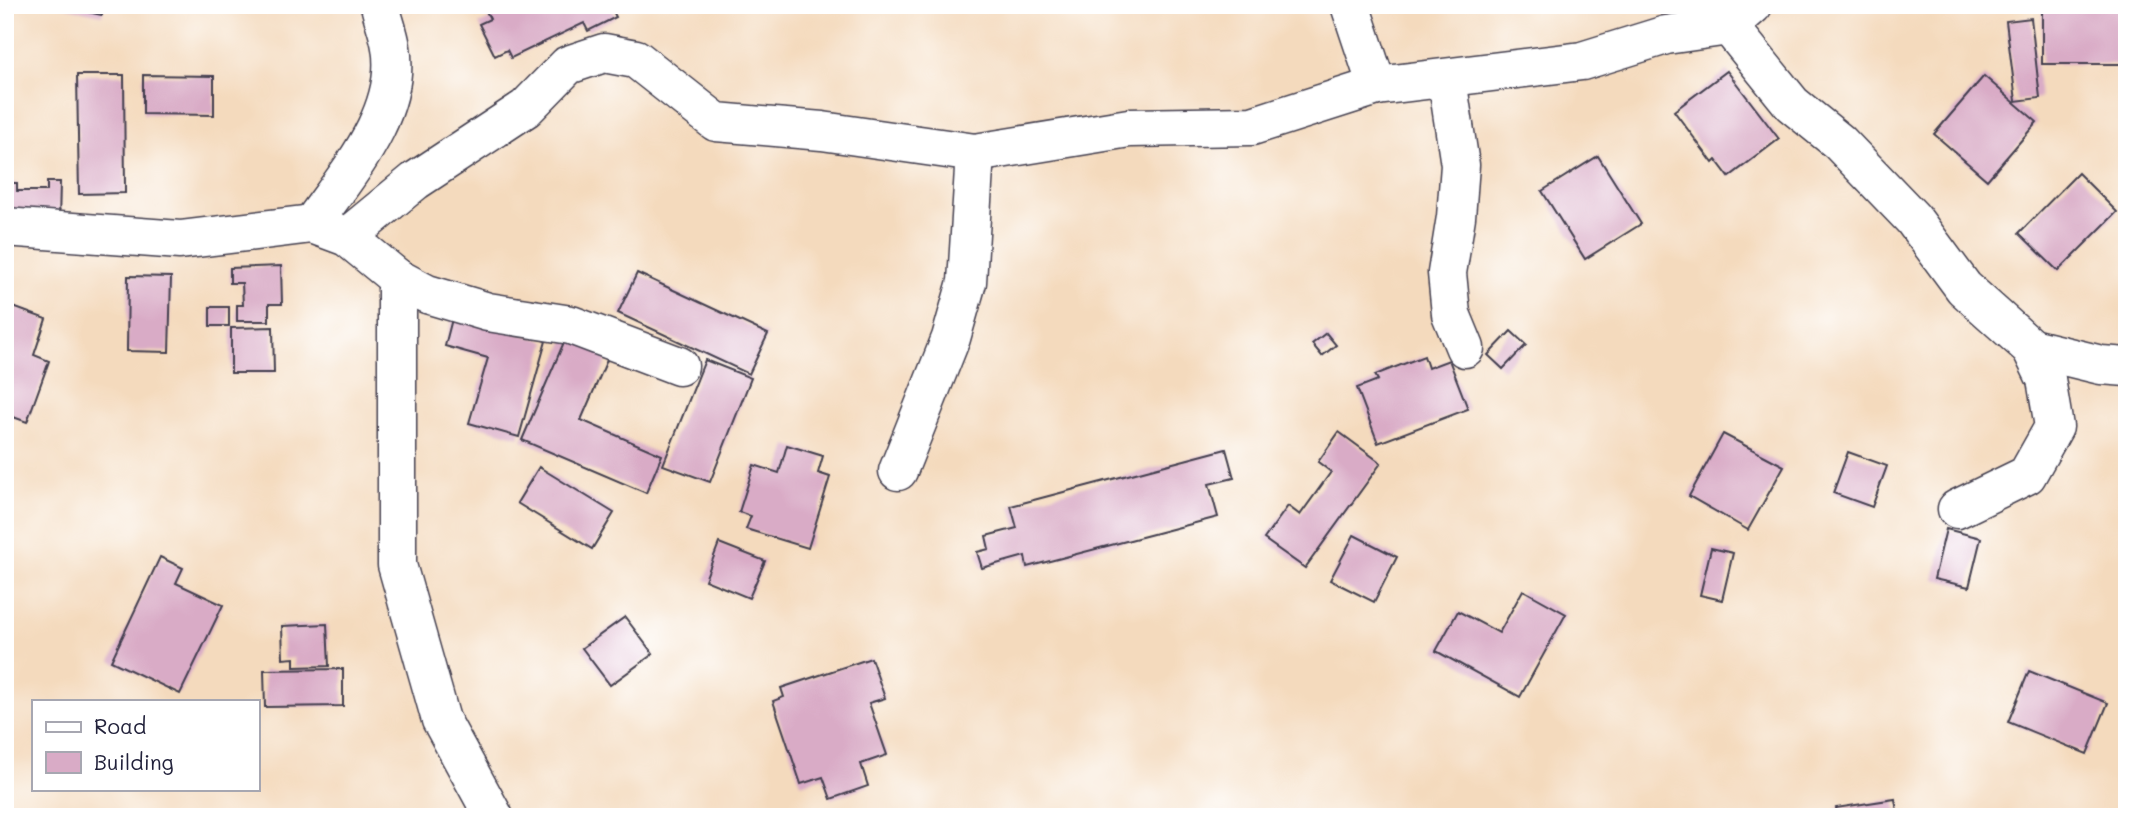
<svg xmlns="http://www.w3.org/2000/svg" width="2132" height="822" font-family="Mali,sans-serif">
	<style>
		.building { fill: #d9abc6 }
		.lines { fill: none; stroke-linecap: round; stroke-linejoin: round }
		.minor-casing { stroke: #423e4e; stroke-width: 41 }
		.minor { stroke: #fff; stroke-width: 38 }
	</style>
	<rect width="100%" height="100%" fill="#fff"/>
	<filter id="ink" filterUnits="userSpaceOnUse"><feTurbulence type="fractalNoise" baseFrequency=".0143" numOctaves="2"/><feDisplacementMap in="SourceGraphic" scale="14" xChannelSelector="R" yChannelSelector="G"/><feConvolveMatrix kernelMatrix="1 2 1 2 8 2 1 2 1" color-interpolation-filters="sRGB"/></filter>
	<filter id="wash" filterUnits="userSpaceOnUse"><feTurbulence type="fractalNoise" baseFrequency=".00686" numOctaves="4" result="noise"/><feDisplacementMap in="SourceGraphic" scale="28" xChannelSelector="R" yChannelSelector="G"/><feGaussianBlur stdDeviation="1.57" result="paint"/><feColorMatrix in="noise" values="0 0 0 0 0 0 0 0 0 0 0 0 0 0 0 0 0 1.4 0 .05"/><feComposite in="paint" operator="in"/></filter>
	<g filter="url(#wash)">
		<rect width="100%" height="100%" fill="#f4dabd"/>
		<g id="blocks">
			<g class="building">
				<polygon points="54,5 104,5 102,15"/>
				<polygon points="483,5 610,5 616,17 588,31 584,23 511,58 507,50 495,56 479,24 490,19"/>
				<rect x="2042" y="5" width="85" height="59"/>
				<polygon points="2031,18 2040,98 2016,101 2006,21"/>
				<polygon points="1727,71 1779,139 1729,177 1716,160 1713,163 1674,111"/>
				<polygon points="77,75 124,75 125,193 79,194"/>
				<polygon points="143,75 214,76 214,115 143,114"/>
				<polygon points="1984,76 2037,122 1987,180 1934,134"/>
				<polygon points="1598,156 1641,224 1585,259 1542,191"/>
				<polygon points="2078,173 2117,212 2058,271 2019,233"/>
				<polygon points="47,182 60,182 59,221 5,214 5,183 17,183 17,191 47,191"/>
				<polygon points="281,266 282,304 269,304 269,321 237,321 237,305 243,305 242,283 230,283 230,268"/>
				<polygon points="637,273 768,334 749,374 618,313"/>
				<polygon points="128,276 171,277 169,352 127,351"/>
				<polygon points="5,304 46,319 34,355 49,361 27,422 5,414"/>
				<rect x="210" y="307" width="19" height="19"/>
				<polygon points="453,315 546,341 519,437 469,423 488,358 445,346"/>
				<polygon points="273,327 274,373 231,373 231,328"/>
				<polygon points="1511,331 1526,345 1503,369 1488,355"/>
				<polygon points="1326,333 1336,345 1322,356 1312,344"/>
				<polygon points="567,335 610,353 581,420 662,455 646,493 522,440"/>
				<polygon points="1424,356 1428,368 1449,360 1468,409 1378,443 1357,388 1378,380 1375,375"/>
				<polygon points="705,360 751,378 710,482 663,465"/>
				<polygon points="1339,432 1381,463 1305,568 1264,539 1288,506 1300,515 1331,472 1318,462"/>
				<polygon points="1723,434 1784,466 1748,530 1689,496"/>
				<polygon points="787,445 823,456 818,473 830,477 808,548 746,529 751,516 739,512 754,465 779,473"/>
				<polygon points="1226,449 1234,478 1209,484 1218,517 1027,567 1025,556 982,568 977,552 989,549 986,536 1017,528 1011,506"/>
				<polygon points="1848,452 1887,466 1872,507 1833,493"/>
				<polygon points="539,467 614,513 592,549 517,503"/>
				<polygon points="1946,529 1981,538 1969,587 1934,579"/>
				<polygon points="1354,535 1397,557 1374,602 1330,580"/>
				<polygon points="719,543 765,561 749,598 705,580"/>
				<polygon points="1711,548 1733,553 1722,600 1700,595"/>
				<polygon points="160,557 183,568 176,583 223,605 180,694 111,661"/>
				<polygon points="1523,590 1566,614 1520,697 1436,651 1458,611 1499,633"/>
				<polygon points="625,617 653,654 610,685 582,648"/>
				<polygon points="327,624 329,666 294,667 294,658 283,659 282,626"/>
				<polygon points="871,658 885,698 869,703 887,755 861,764 868,786 831,799 823,777 801,784 773,701 784,697 781,688"/>
				<polygon points="343,669 343,706 265,707 264,670"/>
				<polygon points="2029,671 2108,703 2087,754 2008,722"/>
				<polygon points="1895,799 1898,817 1838,817 1836,808"/>
			</g>
		</g>
	</g>
	<g filter="url(#ink)">
		<use href="#blocks" fill-opacity="0" stroke="#423e4e" stroke-width="2"/>
		<g class="lines">
			<g class="minor-casing">
				<g id="minor">
					<polyline points="1350,5 1377,86"/>
					<polyline points="1729,26 1792,104 1839,142 1913,219 1964,288 2031,348 2046,379 2054,427 2027,475 1957,509"/>
					<polyline points="1447,79 1460,165 1456,217 1447,273 1451,314 1465,348"/>
					<path d="M312 224C347 174 402 113 391 47 389 33 383 19 380 5"/>
					<polyline points="5,227 180,240 312,224 347,237 397,278 397,565 441,720 494,817"/>
					<polyline points="347,237 415,181 526,108 568,65 604,53 636,59 716,122 822,131 975,153 1129,128 1252,126 1377,86 1582,61 1666,35 1729,26 1753,5"/>
					<polyline points="397,278 427,294 488,312 571,325 679,366"/>
					<polyline points="2031,348 2101,365 2127,367"/>
					<polyline points="898,471 951,338 967,282 975,153"/>
				</g>
			</g>
			<use href="#minor" class="minor"/>
		</g>
	</g>
	<rect width="2132" height="822" fill="none" stroke="#fff" stroke-width="28"/>
	<rect x="32" y="700" width="228" height="91" fill="#ffffff" stroke="#a7a7b1" stroke-width="2"/>
	<rect x="46" y="722" width="35" height="10" fill="#ffffff" stroke="#a7a7b1" stroke-width="2"/>
	<text x="94" y="734" font-size="21" fill="#22223b">Road</text>
	<rect x="46" y="752" width="35" height="21" fill="#d9abc6" stroke="#a7a7b1" stroke-width="2"/>
	<text x="94" y="770" font-size="21" fill="#22223b">Building</text>
</svg>
